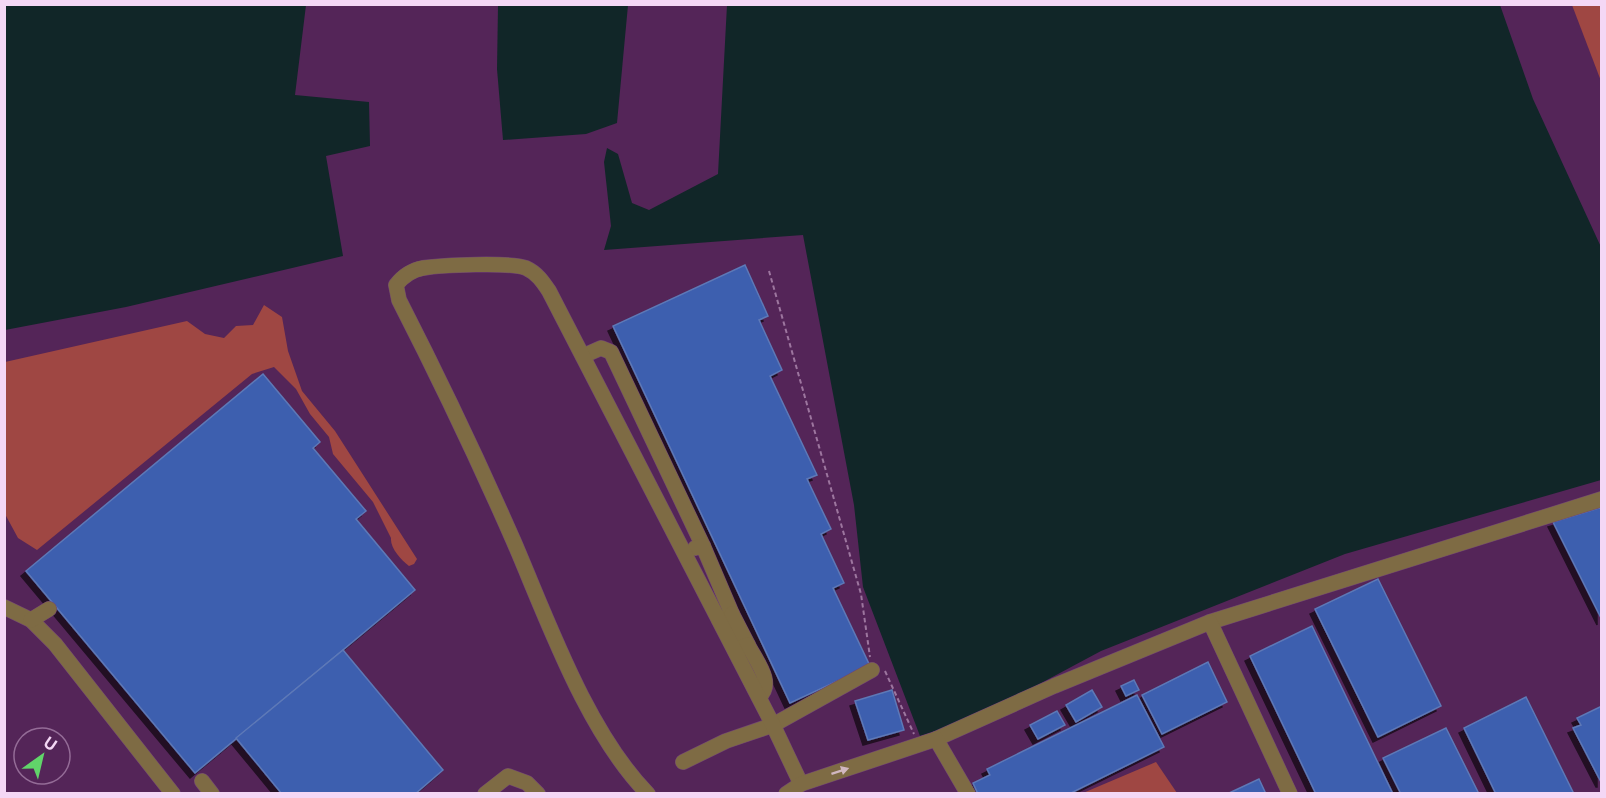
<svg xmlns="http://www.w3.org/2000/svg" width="1606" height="798" font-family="Inter,sans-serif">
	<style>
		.green { fill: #9f4743 }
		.water { fill: #112628 }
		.building { fill: #3d5eaf; stroke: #5d79b7; stroke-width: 1.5; filter: url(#shadow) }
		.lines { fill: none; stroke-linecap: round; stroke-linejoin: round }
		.minor-casing { stroke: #714574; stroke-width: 16 }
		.path { stroke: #9d769f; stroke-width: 2; stroke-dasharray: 4.5 3; stroke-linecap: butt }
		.minor { stroke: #7e6b44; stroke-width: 15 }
		.oneway { fill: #d1b7c0 }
	</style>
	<defs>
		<filter id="shadow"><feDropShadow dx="-5" dy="5" stdDeviation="0" flood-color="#0009"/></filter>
	</defs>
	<rect width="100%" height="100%" fill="#542558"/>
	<g class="green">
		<polygon points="1572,5 1601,5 1601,81"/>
		<path d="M264 305 282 317 288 351 302 391 335 431 417 559 414 564 409 566C401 560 390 548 391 538L373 502 333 454 329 437 310 414 296 389 274 367 252 374 37 550 18 538 5 514V362L187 321 205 334 224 338 236 326 253 325Z"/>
		<polygon points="1156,762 1177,793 1083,793"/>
	</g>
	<g class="water">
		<polygon points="5,4 306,5 295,95 369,102 370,146 326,156 343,256 126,307 5,330"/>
		<polygon points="498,5 628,5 617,123 586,134 503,140 497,69"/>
		<polygon points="727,5 1500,5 1533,99 1601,247 1601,480 1345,554 1101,651 974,719 920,736 863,587 854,505 803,235 604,250 611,226 604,162 607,148 618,154 632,203 649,210 718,174"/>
	</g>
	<g class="building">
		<polygon points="745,265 768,316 759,320 782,370 770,376 817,475 807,479 831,529 821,534 844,583 833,588 870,666 790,703 613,326"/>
		<polygon points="263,374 320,442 313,448 366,511 356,519 415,590 195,773 26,571"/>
		<polygon points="1602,507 1602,620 1553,522"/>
		<polygon points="1378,579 1441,706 1378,737 1315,609"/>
		<polygon points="1312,626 1393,794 1316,794 1250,656"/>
		<polygon points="343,650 443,770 415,794 282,794 236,738"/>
		<polygon points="1208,662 1227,702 1162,734 1142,695"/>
		<polygon points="1134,680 1139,690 1126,696 1121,686"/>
		<polygon points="892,690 904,730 868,740 855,701"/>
		<polygon points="1092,690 1102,707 1076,722 1066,705"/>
		<polygon points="1137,695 1164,747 1069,794 978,794 973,783 990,775 987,769"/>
		<polygon points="1526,697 1574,794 1496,794 1464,728"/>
		<polygon points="1602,706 1602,782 1601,782 1573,728 1581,725 1577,718"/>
		<polygon points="1057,711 1065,725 1038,739 1030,725"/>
		<polygon points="1446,728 1479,794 1401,794 1383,758"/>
		<polygon points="1259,779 1266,794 1227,794"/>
	</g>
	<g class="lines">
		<g class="minor-casing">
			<g id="minor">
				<polyline points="583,356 601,348 611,352 703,546"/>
				<polyline points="695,548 703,546 732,614 719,620"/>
				<polyline points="4,607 31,620 55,644 173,794"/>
				<polyline points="732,614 748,645"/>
				<polyline points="31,620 49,609"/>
				<polyline points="1210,622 1602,499"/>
				<path d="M735 650 748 645C756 661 775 683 759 697"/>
				<polyline points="936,739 1054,686 1210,622 1290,794"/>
				<polyline points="683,762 726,741 773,725 872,670"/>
				<polyline points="202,781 212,794"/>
				<polyline points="485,794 508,776 527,783 538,794"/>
				<path d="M648 794C587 732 548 621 514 542 478 460 440 380 399 300L396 285C403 276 412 270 423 268 442 265 510 262 526 268 537 273 543 282 549 291L773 725 801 784"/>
				<polyline points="786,794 801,784 936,739 968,794"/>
			</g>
		</g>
		<g class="path">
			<polyline points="769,271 861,594 870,657"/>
			<polyline points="885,671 914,734"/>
		</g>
		<use href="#minor" class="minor"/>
	</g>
	<defs><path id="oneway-solid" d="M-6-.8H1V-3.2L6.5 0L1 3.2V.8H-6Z" transform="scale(1.5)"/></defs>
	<use class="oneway" href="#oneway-solid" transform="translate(840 771) rotate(-18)"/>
	<rect width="1606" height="798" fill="none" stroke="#f4d7f5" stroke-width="12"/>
	<g transform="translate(42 756) rotate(34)"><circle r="28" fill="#542558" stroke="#946c97" stroke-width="1.5"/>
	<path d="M0-4.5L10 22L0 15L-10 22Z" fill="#61d46a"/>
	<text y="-9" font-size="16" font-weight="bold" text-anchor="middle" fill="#f4d7f5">U</text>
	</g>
</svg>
